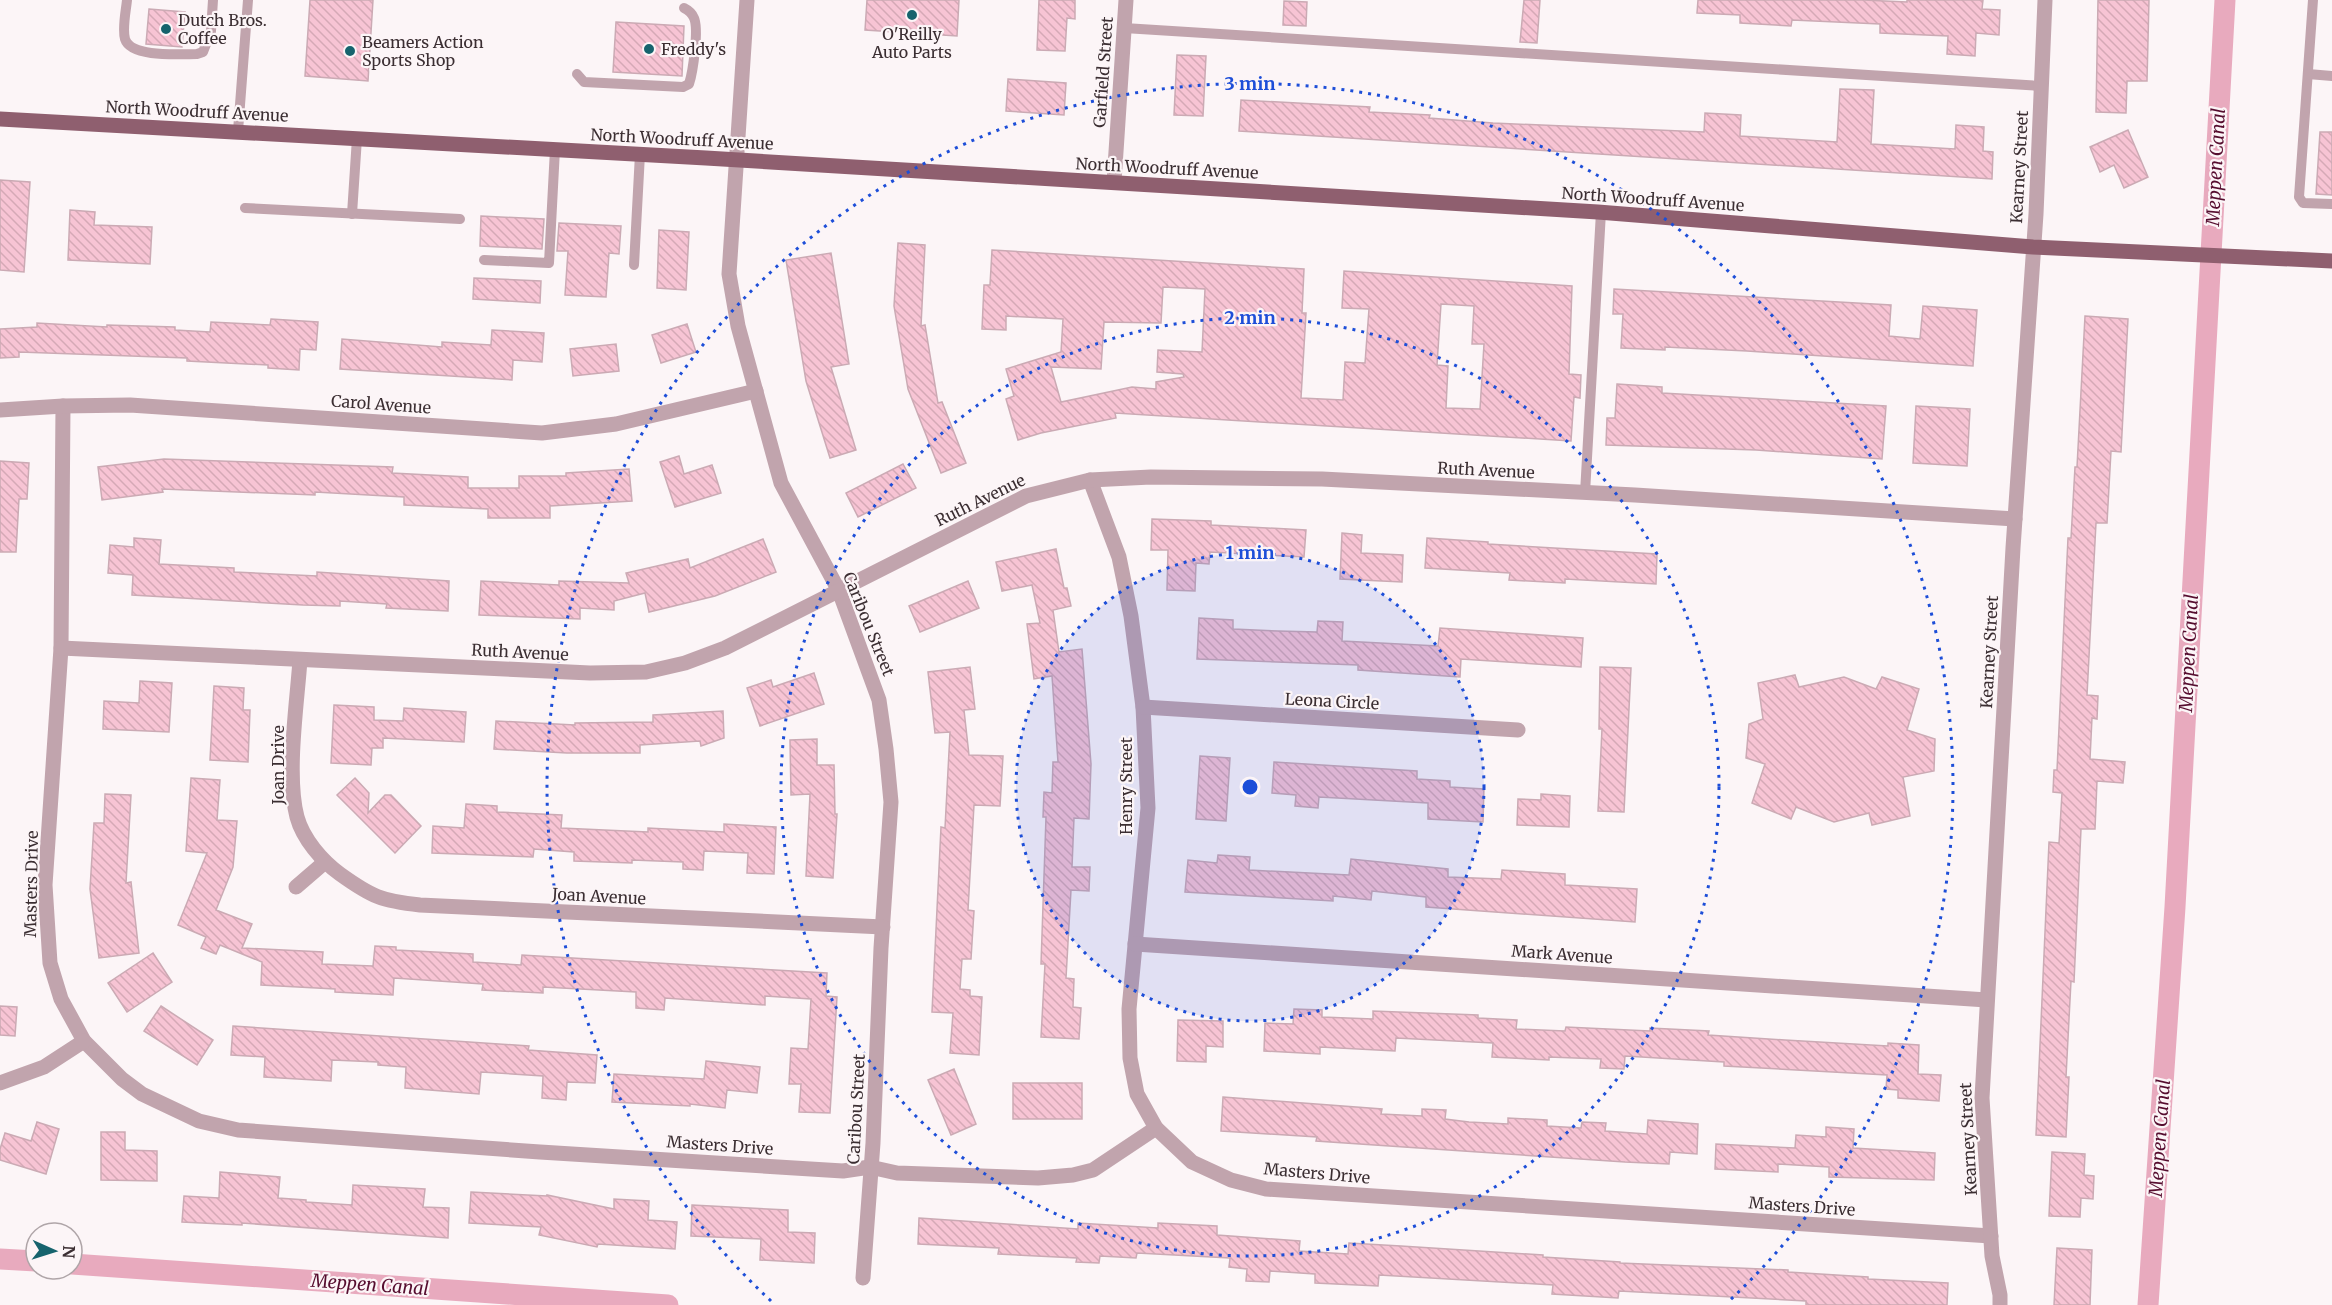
<svg xmlns="http://www.w3.org/2000/svg" width="2332" height="1305" font-family="Merriweather,serif">
	<style>
		.lines { fill: none; stroke-linecap: round; stroke-linejoin: round }
		.canal { stroke: #e8aabe; stroke-width: 21 }
		.building { fill: url(#building-back-hatch); stroke: #cbaab4; stroke-width: 1.5; fill-rule: evenodd }
		.service { stroke: #c1a4ad; stroke-width: 10 }
		.minor { stroke: #c1a4ad; stroke-width: 15 }
		.tertiary { stroke: #c1a4ad; stroke-width: 15 }
		.primary { stroke: #8f5f6f; stroke-width: 15 }
		.ring { fill: none; stroke: #1d4ed8; stroke-width: 3; stroke-dasharray: 3 6 }
		.poi-dot { fill: #16636d; stroke: #fcf5f7; stroke-width: 2 }
		.labels { text-anchor: middle; stroke-width: 4.5; stroke-linejoin: round; paint-order: stroke }
		.poi-label { font-size: 16px; fill: #3b2e32; stroke: #fcf5f7; text-anchor: start }
		.street-label { font-size: 16px; fill: #3b2e32; stroke: #fcf5f7 }
		.water-label { font-size: 18px; font-style: italic; fill: #560d2f; stroke: #fcf5f7 }
		.centre { fill: #1d4ed8; stroke: #fcf5f7; stroke-width: 3 }
		.ring-label { font-size: 18px; text-anchor: middle; font-weight: bold; fill: #1d4ed8; stroke: #fcf5f7; stroke-width: 4.5; stroke-linejoin: round; paint-order: stroke }
	</style>
	<defs>
		<pattern id="building-back-hatch" width="6" height="6" patternUnits="userSpaceOnUse" patternTransform="scale(1.5)"><rect width="6" height="6" fill="#f7c4d4"/><path d="M-1 5l2 2M0 0l6 6M5-1l2 2" fill="none" stroke="#d5a9b6"/></pattern>
	</defs>
	<rect width="100%" height="100%" fill="#fcf5f7"/>
	<g class="lines">
		<g class="canal">
			<polyline points="0,1259 36,1261"/>
			<polyline points="72,1264 668,1305"/>
			<polyline points="2148,1305 2175,907 2225,0"/>
		</g>
	</g>
	<g class="building">
		<polygon points="310,0 373,0 368,81 305,76"/>
		<polygon points="867,0 959,0 957,36 865,30"/>
		<polygon points="1039,0 1075,0 1075,19 1067,18 1065,51 1037,50"/>
		<polygon points="1524,0 1540,0 1537,43 1520,42"/>
		<polygon points="1698,0 1863,0 1907,2 1907,0 1983,0 1982,9 2000,10 1999,35 1976,33 1975,56 1947,54 1948,36 1880,33 1880,24 1792,20 1791,26 1740,23 1740,15 1697,13"/>
		<polygon points="2098,0 2149,0 2147,81 2127,81 2126,113 2096,112"/>
		<polygon points="1284,1 1307,2 1306,26 1283,25"/>
		<polygon points="149,9 185,12 182,47 146,44"/>
		<polygon points="616,22 684,26 682,76 613,72"/>
		<polygon points="1177,55 1206,56 1203,116 1174,115"/>
		<polygon points="1008,79 1066,83 1064,115 1006,111"/>
		<polygon points="1840,89 1874,90 1871,144 1955,149 1956,125 1984,127 1983,151 1993,152 1992,179 1239,131 1241,100 1370,107 1369,112 1430,115 1429,118 1493,123 1704,132 1705,113 1741,115 1740,136 1837,142"/>
		<polygon points="2128,130 2148,177 2124,188 2114,165 2100,172 2090,147"/>
		<polygon points="2320,132 2332,132 2332,195 2316,194"/>
		<polygon points="0,180 30,182 24,272 0,270"/>
		<polygon points="70,210 95,212 94,225 152,227 150,264 68,260"/>
		<polygon points="481,216 544,219 542,249 480,246"/>
		<polygon points="559,223 621,226 619,254 609,253 606,297 565,295 568,251 557,251"/>
		<polygon points="659,230 689,232 686,290 657,288"/>
		<polygon points="898,243 925,245 921,326 925,325 938,403 942,402 966,463 941,473 908,389 894,306"/>
		<path d="M992 250 1304 269 1302 313H1306L1301 398 1343 400 1345 362 1365 363 1369 309 1342 308 1344 271 1572 286 1569 374 1581 375 1580 398 1574 397 1571 441 1115 413 1116 418 1041 433 1018 440 1006 399 1014 396 1006 369 1061 352 1063 319 1006 316V330L982 329 984 285H990ZM1163 287 1205 289 1202 352 1158 350 1157 372 1183 374 1184 377 1156 382V389L1132 387 1061 402 1051 367 1101 369 1104 322 1161 323ZM1441 304 1474 306 1472 344H1484L1480 409 1446 408 1448 366 1437 365Z"/>
		<polygon points="831,253 849,364 831,367 856,450 830,458 806,381 786,260"/>
		<polygon points="474,278 541,281 540,303 473,299"/>
		<polygon points="1614,289 1891,305 1889,336 1920,339 1923,306 1977,310 1973,366 1747,351 1665,347 1665,350 1621,348 1623,314 1613,314"/>
		<polygon points="2085,316 2128,319 2121,452 2111,451 2107,523 2096,523 2087,695 2098,696 2097,719 2092,718 2090,759 2125,762 2123,783 2097,781 2095,829 2081,829 2074,982 2071,981 2066,1077 2069,1077 2066,1137 2036,1135 2049,842 2059,843 2062,793 2053,792 2054,770 2057,770 2068,538 2071,538 2075,467 2077,467"/>
		<polygon points="271,319 318,322 316,350 300,349 299,370 268,368 268,365 187,361 187,358 19,352 19,357 0,358 0,329 37,327 37,323 107,327 107,325 175,327 175,330 210,332 211,322 270,325"/>
		<polygon points="687,324 696,352 661,363 652,335"/>
		<polygon points="492,330 544,333 542,362 513,360 512,380 340,369 342,339 442,347 442,342 491,345"/>
		<polygon points="616,344 619,371 573,376 570,349"/>
		<polygon points="1617,384 1662,387 1662,393 1886,406 1882,459 1756,450 1606,445 1607,418 1615,418"/>
		<polygon points="1916,406 1970,409 1967,466 1913,463"/>
		<polygon points="679,456 684,474 712,465 721,493 675,507 660,462"/>
		<polygon points="164,459 393,467 392,473 468,477 468,488 519,488 519,476 566,476 566,473 629,469 632,501 550,506 550,518 488,518 488,509 404,505 404,497 315,492 315,495 162,489 163,492 102,500 98,467"/>
		<polygon points="0,461 29,463 27,499 19,499 16,552 0,552"/>
		<polygon points="903,464 916,488 858,517 846,493"/>
		<polygon points="1152,519 1211,521 1211,525 1306,530 1304,557 1210,552 1209,564 1196,563 1195,591 1167,590 1168,550 1151,550"/>
		<polygon points="1342,533 1362,535 1361,553 1403,555 1402,582 1340,579"/>
		<polygon points="134,538 161,540 159,564 234,568 234,572 317,576 317,572 449,581 448,611 386,608 387,604 340,601 340,606 303,605 132,595 133,575 108,573 110,545 134,547"/>
		<polygon points="1427,538 1488,542 1488,544 1657,554 1656,584 1565,579 1565,583 1509,580 1510,573 1425,568"/>
		<polygon points="763,539 776,572 715,596 649,612 645,593 614,601 614,610 580,608 580,619 479,615 481,581 559,585 559,581 629,583 626,573 688,559 690,568"/>
		<polygon points="1056,549 1064,588 1067,588 1071,606 1053,610 1059,652 1082,649 1091,764 1089,819 1074,818 1072,867 1090,867 1089,891 1071,890 1066,978 1074,979 1073,1007 1081,1008 1079,1039 1041,1037 1045,964 1041,964 1046,817 1043,817 1044,792 1052,793 1053,762 1058,762 1052,676 1034,679 1027,624 1040,623 1032,585 1002,591 996,562"/>
		<polygon points="968,581 979,608 920,632 909,606"/>
		<polygon points="1199,618 1233,620 1233,629 1278,631 1317,632 1318,621 1343,622 1342,641 1438,646 1440,628 1583,638 1581,667 1461,659 1460,677 1358,670 1358,665 1197,659"/>
		<polygon points="970,667 975,709 964,710 969,755 1003,756 1000,806 974,805 968,910 974,911 971,959 962,959 960,989 970,990 970,996 982,997 979,1055 950,1053 953,1013 932,1012 941,827 945,828 950,732 935,733 928,672"/>
		<polygon points="1600,667 1631,668 1624,812 1598,811 1602,729 1599,729"/>
		<polygon points="814,673 824,704 760,726 747,688 771,680 773,687"/>
		<polygon points="1795,675 1799,687 1844,677 1876,689 1882,677 1919,689 1907,730 1935,739 1934,771 1903,777 1910,816 1872,825 1869,813 1834,822 1796,807 1791,819 1752,803 1765,764 1746,758 1749,724 1763,719 1758,683"/>
		<polygon points="140,681 172,683 169,732 103,729 104,701 139,703"/>
		<polygon points="214,686 244,688 243,710 250,710 248,762 210,760"/>
		<polygon points="334,705 374,707 374,720 403,721 404,708 466,712 464,742 383,738 383,748 372,748 371,765 331,763"/>
		<polygon points="723,711 724,738 701,746 700,741 640,745 640,753 567,753 494,749 496,721 575,725 575,723 653,722 653,715"/>
		<polygon points="817,739 817,765 834,765 835,814 837,814 833,878 806,876 810,794 791,795 790,740"/>
		<polygon points="1200,756 1230,758 1226,821 1196,819"/>
		<polygon points="1274,762 1417,771 1417,779 1450,781 1450,787 1484,789 1483,822 1428,819 1428,803 1319,797 1318,808 1295,806 1296,795 1272,793"/>
		<polygon points="191,778 220,780 217,820 237,821 233,867 216,910 252,924 242,948 323,952 322,964 373,966 375,946 396,947 396,950 473,954 473,962 521,965 522,955 827,973 826,996 837,997 830,1113 799,1112 801,1084 789,1084 791,1048 808,1049 811,999 765,996 765,1005 665,998 664,1010 636,1008 636,992 543,987 543,993 482,990 483,984 394,978 393,995 335,992 335,989 261,985 262,962 220,945 216,954 201,948 206,937 178,925 207,853 186,851"/>
		<polygon points="355,778 369,793 368,813 385,795 391,795 421,826 395,853 337,795"/>
		<polygon points="105,794 131,795 126,883 131,882 139,953 99,958 90,889 94,823 104,823"/>
		<polygon points="1541,794 1570,796 1569,827 1517,825 1518,799 1541,800"/>
		<polygon points="466,804 497,806 497,812 562,815 561,828 648,832 648,828 724,832 724,824 776,827 774,874 747,873 748,853 704,851 703,870 683,869 683,862 632,860 632,863 574,861 574,852 534,849 533,857 432,853 433,826 464,828"/>
		<polygon points="1218,855 1250,857 1249,870 1349,875 1351,859 1448,869 1448,877 1501,879 1502,870 1565,874 1565,885 1637,889 1635,922 1426,907 1426,897 1372,891 1371,900 1333,896 1333,901 1185,892 1188,860 1217,863"/>
		<polygon points="153,953 172,982 127,1012 108,983"/>
		<polygon points="0,1006 17,1007 15,1036 0,1035"/>
		<polygon points="161,1006 213,1040 197,1065 144,1031"/>
		<polygon points="1294,1009 1322,1010 1322,1017 1373,1019 1373,1011 1478,1015 1478,1018 1517,1020 1516,1029 1565,1031 1566,1027 1650,1031 1650,1028 1709,1031 1708,1035 1785,1040 1888,1046 1888,1043 1919,1045 1918,1074 1941,1075 1939,1101 1898,1098 1898,1090 1886,1089 1887,1075 1724,1066 1724,1062 1625,1056 1624,1069 1600,1068 1601,1059 1549,1057 1549,1060 1492,1057 1493,1043 1396,1038 1395,1051 1320,1047 1320,1054 1264,1051 1265,1023 1293,1024"/>
		<polygon points="1178,1020 1223,1021 1223,1047 1206,1046 1206,1062 1177,1061"/>
		<polygon points="233,1026 529,1046 528,1050 597,1055 595,1083 567,1082 566,1100 542,1098 543,1076 481,1072 479,1094 405,1088 406,1067 378,1065 378,1062 332,1060 331,1081 264,1077 265,1057 231,1055"/>
		<polygon points="706,1061 760,1067 757,1093 727,1090 725,1108 690,1104 690,1106 612,1102 614,1074 704,1079"/>
		<polygon points="954,1069 976,1124 951,1135 928,1080"/>
		<rect x="1013" y="1083" width="69" height="36"/>
		<polygon points="1223,1097 1382,1109 1381,1114 1422,1116 1422,1109 1446,1110 1445,1119 1469,1122 1508,1124 1508,1118 1547,1120 1547,1126 1581,1128 1582,1122 1606,1123 1605,1131 1647,1134 1648,1120 1698,1124 1697,1154 1670,1152 1669,1164 1625,1162 1316,1141 1317,1137 1221,1131"/>
		<polygon points="37,1122 59,1129 46,1174 0,1160 0,1149 5,1133 31,1141"/>
		<polygon points="1826,1127 1854,1129 1853,1148 1935,1153 1934,1180 1829,1177 1829,1167 1778,1164 1778,1172 1715,1169 1716,1144 1795,1148 1796,1135 1826,1137"/>
		<polygon points="101,1132 125,1132 125,1150 157,1151 157,1181 101,1180"/>
		<polygon points="2052,1152 2085,1154 2084,1175 2094,1176 2093,1199 2081,1198 2080,1217 2049,1216"/>
		<polygon points="220,1172 280,1177 278,1198 306,1200 306,1202 352,1205 353,1185 425,1189 423,1207 449,1208 448,1238 242,1223 242,1225 182,1222 184,1196 219,1198"/>
		<polygon points="471,1192 547,1196 547,1195 614,1209 614,1199 649,1201 648,1220 677,1222 675,1249 598,1244 597,1247 539,1235 541,1227 469,1223"/>
		<polygon points="692,1205 788,1210 788,1232 815,1233 814,1263 760,1260 761,1239 691,1236"/>
		<polygon points="919,1218 1078,1229 1078,1223 1158,1228 1158,1223 1217,1226 1217,1235 1300,1241 1299,1251 1348,1254 1349,1243 1401,1246 1543,1255 1543,1257 1620,1262 1620,1263 1788,1270 1788,1272 1868,1277 1868,1279 1948,1283 1947,1305 1806,1305 1806,1301 1619,1291 1618,1298 1552,1294 1553,1285 1379,1275 1378,1286 1315,1283 1315,1274 1270,1271 1269,1282 1246,1281 1247,1269 1229,1267 1230,1258 1137,1253 1136,1258 1100,1256 1099,1263 1076,1262 1077,1258 998,1254 999,1248 918,1244"/>
		<polygon points="2057,1248 2092,1250 2090,1305 2054,1305"/>
	</g>
	<g class="lines">
		<g class="service">
			<path d="M127 0C126 11 122 28 125 39 131 58 180 54 197 54L203 52 211 31 213 0"/>
			<polyline points="2313,0 2299,197 2303,203 2332,204"/>
			<polyline points="1124,28 2041,86"/>
			<path d="M577 74 584 82 683 87 689 84C693 72 699 29 694 18 692 13 688 10 684 8"/>
			<polyline points="2308,74 2332,76"/>
			<polyline points="238,131 248,0"/>
			<polyline points="245,208 460,219"/>
			<polyline points="352,214 357,138"/>
			<polyline points="484,260 549,263 555,149"/>
			<polyline points="634,265 640,154"/>
			<polyline points="1585,493 1601,212"/>
		</g>
		<g class="minor">
			<polyline points="747,0 729,274 738,326 781,483 839,591 879,700 886,749 891,802 881,948 873,1143 863,1278"/>
			<polyline points="63,406 61,648 45,885 50,963 61,999 84,1041 122,1079 142,1094 199,1121 238,1130 540,1152 843,1171 870,1167 897,1173 1038,1178 1073,1175 1093,1170 1156,1128"/>
			<polyline points="0,410 63,406 130,405 542,433 616,424 756,391"/>
			<polyline points="1090,480 1119,557 1131,616 1143,707 1148,808 1129,1009 1130,1058 1137,1094 1156,1128 1192,1162 1231,1180 1266,1189 1991,1236"/>
			<polyline points="61,648 590,673 646,672 685,663 725,648 1026,496 1090,480 1151,477 1322,479 1635,495 2015,519"/>
			<path d="M300 660C297 704 286 775 297 817 303 839 322 861 340 874 372 897 382 901 420 905L883 927"/>
			<polyline points="1143,707 1518,730"/>
			<polyline points="296,887 325,862"/>
			<polyline points="1135,944 1987,1000"/>
			<polyline points="0,1083 44,1067 84,1041"/>
			<polyline points="2000,1305 2000,1295 1992,1256 1982,1098 2013,548 2036,214 2045,0"/>
		</g>
		<polyline class="tertiary" points="1114,182 1126,0"/>
		<polyline class="primary" points="0,119 706,158 1598,212 2033,247 2332,261"/>
	</g>
	<circle cx="1250" cy="787" r="234" fill="#1d4ed8" fill-opacity=".12"/>
	<g class="ring">
		<circle cx="1250" cy="787" r="234"/>
		<circle cx="1250" cy="787" r="469"/>
		<path d="M771 1301A703 703 0 1 1 1729 1301"/>
	</g>
	<g class="poi-dot">
		<circle cx="912" cy="15" r="6"/>
		<circle cx="166" cy="29" r="6"/>
		<circle cx="649" cy="49" r="6"/>
		<circle cx="350" cy="51" r="6"/>
	</g>
	<g class="labels">
		<g class="poi-label">
			<text x="178" y="26">Dutch Bros.<tspan x="178" dy="18">Coffee</tspan></text>
			<text x="912" y="40" text-anchor="middle">O'Reilly<tspan x="912" dy="18">Auto Parts</tspan></text>
			<text x="362" y="48">Beamers Action<tspan x="362" dy="18">Sports Shop</tspan></text>
			<text x="661" y="55">Freddy's</text>
		</g>
		<g class="street-label">
			<text transform="translate(1103 72) rotate(-86)" y="6">Garfield Street</text>
			<text transform="translate(197 111) rotate(3)" y="6">North Woodruff Avenue</text>
			<text transform="translate(682 139) rotate(3)" y="6">North Woodruff Avenue</text>
			<text transform="translate(2019 167) rotate(-87)" y="6">Kearney Street</text>
			<text transform="translate(1167 168) rotate(3)" y="6">North Woodruff Avenue</text>
			<text transform="translate(1653 199) rotate(4)" y="6">North Woodruff Avenue</text>
			<text transform="translate(381 404) rotate(4)" y="6">Carol Avenue</text>
			<text transform="translate(1486 470) rotate(3)" y="6">Ruth Avenue</text>
			<text transform="translate(980 500) rotate(-26)" y="6">Ruth Avenue</text>
			<text transform="translate(869 624) rotate(68)" y="6">Caribou Street</text>
			<text transform="translate(520 652) rotate(3)" y="6">Ruth Avenue</text>
			<text transform="translate(1989 652) rotate(-87)" y="6">Kearney Street</text>
			<text transform="translate(1332 701) rotate(3)" y="6">Leona Circle</text>
			<text transform="translate(278 765) rotate(-90)" y="6">Joan Drive</text>
			<text transform="translate(1126 786) rotate(-90)" y="6">Henry Street</text>
			<text transform="translate(31 884) rotate(-89)" y="6">Masters Drive</text>
			<text transform="translate(599 896) rotate(3)" y="6">Joan Avenue</text>
			<text transform="translate(1562 954) rotate(4)" y="6">Mark Avenue</text>
			<text transform="translate(856 1109) rotate(-87)" y="6">Caribou Street</text>
			<text transform="translate(1968 1139) rotate(-93)" y="6">Kearney Street</text>
			<text transform="translate(720 1145) rotate(4)" y="6">Masters Drive</text>
			<text transform="translate(1317 1173) rotate(5)" y="6">Masters Drive</text>
			<text transform="translate(1802 1206) rotate(4)" y="6">Masters Drive</text>
		</g>
		<g class="water-label">
			<text transform="translate(2216 167) rotate(-87)" y="6">Meppen Canal</text>
			<text transform="translate(2189 653) rotate(-87)" y="6">Meppen Canal</text>
			<text transform="translate(2160 1138) rotate(-86)" y="6">Meppen Canal</text>
			<text transform="translate(370 1285) rotate(4)" y="6">Meppen Canal</text>
		</g>
	</g>
	<circle cx="1250" cy="787" r="9" class="centre"/>
	<g class="ring-label">
		<text x="1250" y="90">3 min</text>
		<text x="1250" y="324">2 min</text>
		<text x="1250" y="559">1 min</text>
	</g>
	<g transform="translate(54 1251) rotate(93)"><circle r="28" fill="#fcf5f7" stroke="#afa5a8" stroke-width="1.5"/>
	<path d="M0-4.5L10 22L0 15L-10 22Z" fill="#16636d"/>
	<text y="-9" font-size="16" font-weight="bold" text-anchor="middle" fill="#3b2e32">N</text>
	</g>
</svg>
